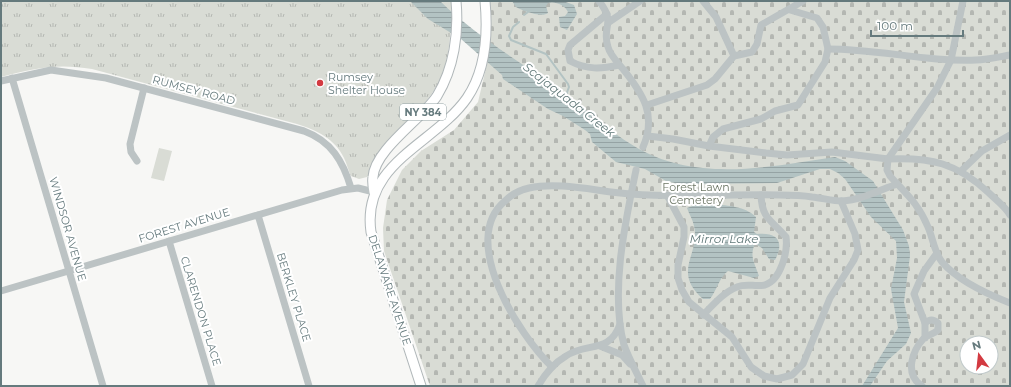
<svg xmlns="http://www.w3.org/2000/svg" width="1011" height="387" font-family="Montserrat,sans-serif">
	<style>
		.grass { fill: #d9dcd5 }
		.cemetery { fill: url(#cemetery-stones); fill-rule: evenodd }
		.park { fill: url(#park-tufts) }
		.water { fill: url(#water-rules) }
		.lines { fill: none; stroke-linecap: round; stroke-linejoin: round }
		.stream { stroke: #b3c3c3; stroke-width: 2 }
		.major-casing { stroke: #b0b7b9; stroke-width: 11 }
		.minor { stroke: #bcc3c4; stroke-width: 7 }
		.major { stroke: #fff; stroke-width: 9 }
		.poi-dot { fill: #d33a41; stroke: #fff; stroke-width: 1.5 }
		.labels { text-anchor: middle; stroke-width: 4; stroke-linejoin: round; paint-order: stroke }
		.shield { fill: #fff; stroke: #93a2a4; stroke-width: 1 }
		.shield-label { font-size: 10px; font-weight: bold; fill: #657a7d }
		.poi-label { font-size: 11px; fill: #657a7d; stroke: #fff; text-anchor: start }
		.street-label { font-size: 11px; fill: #657a7d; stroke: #fff }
		.park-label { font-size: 11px; fill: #6c7664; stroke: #fff }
		.water-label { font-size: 12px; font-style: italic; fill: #607878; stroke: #fff }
	</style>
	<defs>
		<pattern id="cemetery-stones" width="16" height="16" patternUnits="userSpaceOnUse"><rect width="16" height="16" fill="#d9dcd5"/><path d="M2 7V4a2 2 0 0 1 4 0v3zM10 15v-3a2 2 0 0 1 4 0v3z" fill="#b4b7b2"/></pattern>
		<pattern id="park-tufts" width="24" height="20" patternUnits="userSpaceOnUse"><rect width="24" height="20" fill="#d9dcd5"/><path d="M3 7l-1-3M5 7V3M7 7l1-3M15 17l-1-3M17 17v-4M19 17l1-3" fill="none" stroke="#b4b7b2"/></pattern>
		<pattern id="water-rules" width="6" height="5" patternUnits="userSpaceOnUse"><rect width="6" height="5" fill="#b3c3c3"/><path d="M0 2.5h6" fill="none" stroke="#95a3a4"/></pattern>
	</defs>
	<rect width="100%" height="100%" fill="#f7f7f5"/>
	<polygon class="grass" points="159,148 172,151 164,181 151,178"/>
	<path class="cemetery" d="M490 1H1010V386H430L384 251 383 228 387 200 402 170 421 151 454 130 478 102 487 64 490 37ZM967 343H991V367H967Z"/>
	<path class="park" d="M1 1H451C451 36 451 72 427 100 416 114 402 125 391 138 382 150 376 165 367 177L359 179 351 176C348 170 347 164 344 158 335 139 317 130 297 124L92 69C58 63 34 68 1 77Z"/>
	<g class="water">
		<path d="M410 1H440C475 35 517 60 557 88 583 106 607 130 634 146 695 183 769 167 835 157L845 161 873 181 903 230 909 246 910 256 904 302 911 333 906 344 887 361 870 386H862L898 328 891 289 897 258 896 241 871 217 845 179 838 173 830 169H820L777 183 680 184 666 181 645 169 616 162 592 142 590 134 585 130 563 116 548 109 503 79 502 75 461 39 428 19Z"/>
		<path d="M512 1H563L574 5 577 14 567 30 560 27 559 17 565 16 568 12C565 5 555 1 548 3L546 6 548 13C542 18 523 11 516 7Z"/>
		<path d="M714 204C728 206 745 206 756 217L754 232 757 234C777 232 785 241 775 260L769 259 762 248 755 244C749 256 755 264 759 276L754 278 728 271C719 278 717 290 710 299H703C671 271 701 254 694 226 693 220 689 214 687 208L695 205Z"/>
	</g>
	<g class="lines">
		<g class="stream">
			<polyline points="524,15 528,12"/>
			<polyline points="519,22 513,27 509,36 511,40 546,54 568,84 569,87 566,95"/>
		</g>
		<g class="major-casing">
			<g id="major">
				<path d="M374 192C373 187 372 182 373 177 375 149 422 119 437 96 454 68 459 33 456 1"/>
				<path d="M421 386 371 232C361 163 435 144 467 98 486 70 488 33 485 1"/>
			</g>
		</g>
		<g class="minor">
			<path d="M599 1C617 24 601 26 608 47 610 55 618 63 623 69 643 94 657 115 643 147"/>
			<polyline points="703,1 716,17 734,56"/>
			<path d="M607 14 570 45 568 50 570 61C587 70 601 69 619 65"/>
			<polyline points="609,22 640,1"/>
			<path d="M828 49C878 49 927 62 976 60 987 60 999 57 1010 55"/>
			<polyline points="12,78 103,386"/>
			<path d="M1 81 51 70 106 78 304 131C331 141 343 161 351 188"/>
			<polyline points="647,105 707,85 715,79 734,56 752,52 757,44 761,25 803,1"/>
			<path d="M648 136 673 139 709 146 766 153 787 155 832 152 888 159 887 170 890 176C906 194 918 203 928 227 933 238 934 252 942 262 958 281 987 294 1010 303"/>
			<polyline points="709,146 713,137 723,129 761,119 775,111 798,105 825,62 828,49 823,27 817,18 790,10"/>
			<polyline points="888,159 937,88 951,60 963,1"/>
			<path d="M888 159C931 157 957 163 989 193 996 200 1005 206 1010 215"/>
			<polyline points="137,161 131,152 130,144 144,88"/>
			<path d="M636 170C625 223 610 292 624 345 629 359 637 373 643 386"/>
			<polyline points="961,171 982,151 1010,135"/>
			<polyline points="667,195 684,227 684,237 678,265 678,278 682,290 689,302 732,337 751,367 764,376 777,379 792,375 803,364 830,298 854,260 858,250 855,234 841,201"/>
			<polyline points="258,215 309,386"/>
			<polyline points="169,241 212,386"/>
			<polyline points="1,291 342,190 358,188 374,192"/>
			<path d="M703 315C713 305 724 292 737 287 746 283 755 287 765 285 781 280 788 251 786 237 772 220 762 220 761 195"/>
			<polyline points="925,323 914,294 924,271 937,253"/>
			<polyline points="600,346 622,355 630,364"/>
			<path d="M552 367C519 335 458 240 505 201 511 195 520 190 529 188 560 181 599 192 631 194 680 198 730 194 779 195 790 195 801 195 812 197 822 198 833 201 842 201 861 200 880 190 897 184"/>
			<path d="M538 386C545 374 554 363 566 356 586 342 610 354 620 324"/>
			<path d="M922 386C904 374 912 351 924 338 928 335 934 334 938 330V323C933 319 930 319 925 323V338"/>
		</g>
		<use href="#major" class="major"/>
	</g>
	<circle class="poi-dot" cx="320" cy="83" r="4"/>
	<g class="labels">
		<rect class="shield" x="400" y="104" width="46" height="16" rx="3"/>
		<g class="shield-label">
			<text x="423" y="116">NY 384</text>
		</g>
		<g class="poi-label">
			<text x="328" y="81">Rumsey<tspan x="328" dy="13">Shelter House</tspan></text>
		</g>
		<g class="street-label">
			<text transform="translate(194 90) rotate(15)" y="4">RUMSEY ROAD</text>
			<text transform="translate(184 225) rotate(-17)" y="4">FOREST AVENUE</text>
			<text transform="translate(68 229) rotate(74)" y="4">WINDSOR AVENUE</text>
			<text transform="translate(390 290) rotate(72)" y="4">DELAWARE AVENUE</text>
			<text transform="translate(294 297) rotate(73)" y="4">BERKLEY PLACE</text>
			<text transform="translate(201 311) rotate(73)" y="4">CLARENDON PLACE</text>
		</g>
		<g class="park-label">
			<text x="696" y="191">Forest Lawn<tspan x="696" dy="13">Cemetery</tspan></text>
		</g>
		<g class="water-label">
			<text transform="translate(569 100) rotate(38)" y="4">Scajaquada Creek</text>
			<text x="724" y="243">Mirror Lake</text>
		</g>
	</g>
	<rect width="1011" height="387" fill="none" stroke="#657a7d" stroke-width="4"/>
	<g transform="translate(979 355) rotate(345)"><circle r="19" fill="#ffffff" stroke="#c1cacb"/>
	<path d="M0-3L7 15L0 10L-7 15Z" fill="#d33a41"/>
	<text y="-6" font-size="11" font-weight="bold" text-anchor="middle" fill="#657a7d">N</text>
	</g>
	<path d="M871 30v6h92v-6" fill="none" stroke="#657a7d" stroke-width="2"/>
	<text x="877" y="30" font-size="12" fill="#657a7d" stroke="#ffffff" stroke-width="3" paint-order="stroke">100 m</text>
</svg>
